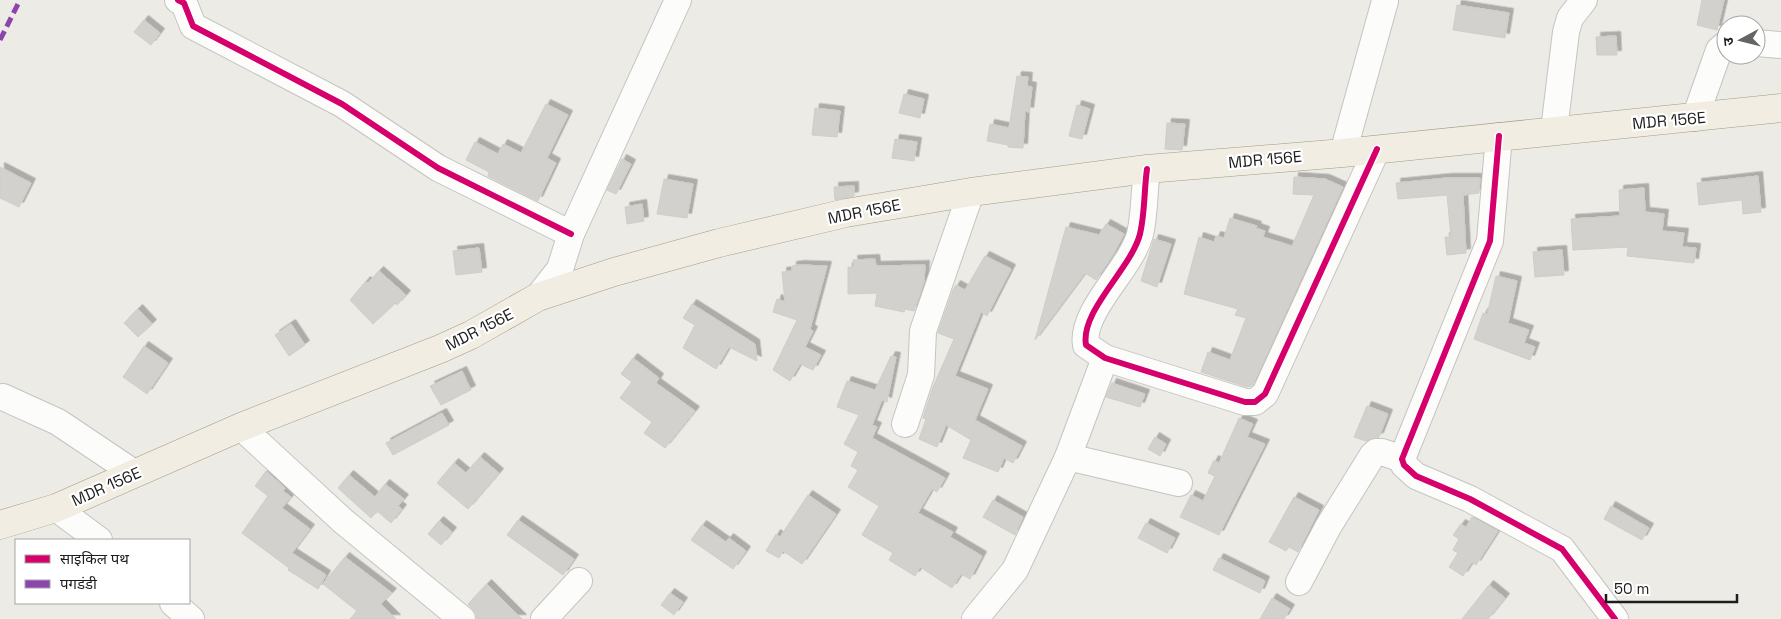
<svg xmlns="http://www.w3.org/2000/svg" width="1781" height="619" font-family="'Space Grotesk','Noto Sans Devanagari',sans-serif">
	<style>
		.building { fill: #d3d1cd; stroke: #cfcdc7; filter: url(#shadow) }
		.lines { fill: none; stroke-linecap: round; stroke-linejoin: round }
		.minor-casing { stroke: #c4c4c2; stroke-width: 28 }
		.major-casing { stroke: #a29c82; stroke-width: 29 }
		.minor { stroke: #fcfcfb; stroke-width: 26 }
		.major { stroke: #f1ede3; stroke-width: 28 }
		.quiet { stroke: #8e44ad; stroke-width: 5; stroke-dasharray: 10 5; stroke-linecap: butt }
		.cycleway-casing { stroke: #fff; stroke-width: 9 }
		.cycleway { stroke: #d6006c; stroke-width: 6 }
		.labels { text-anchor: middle; stroke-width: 4.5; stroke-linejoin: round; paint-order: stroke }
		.street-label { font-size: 16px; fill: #1d1d1d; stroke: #fff }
	</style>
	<defs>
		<filter id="shadow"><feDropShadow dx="4.5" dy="-4.5" stdDeviation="0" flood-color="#0004"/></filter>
	</defs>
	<rect width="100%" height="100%" fill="#ecebe6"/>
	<g class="building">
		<polygon points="1702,0 1724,0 1717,30 1697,25"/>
		<polygon points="1457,5 1509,13 1505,38 1453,30"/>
		<polygon points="144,20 160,33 151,45 134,32"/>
		<polygon points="1616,36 1617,55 1597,55 1596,37"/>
		<polygon points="1017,76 1028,77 1027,86 1032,87 1029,112 1025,111 1023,148 1008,147 1008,145 987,141 990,124 1009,128"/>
		<polygon points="904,94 924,99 920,118 899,113"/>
		<polygon points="546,104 568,115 547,158 556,163 538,201 488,176 489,172 466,160 475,142 498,154 503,144 521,153"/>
		<polygon points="1077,105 1090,109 1082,139 1069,136"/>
		<polygon points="815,108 840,111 837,137 812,135"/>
		<polygon points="1167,123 1185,124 1182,150 1165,149"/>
		<polygon points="895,139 917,142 914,161 892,158"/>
		<polygon points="622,159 631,164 616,194 607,190"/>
		<polygon points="0,167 31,183 19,207 0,198"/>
		<polygon points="1758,176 1761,212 1743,214 1742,200 1699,205 1697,183"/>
		<polygon points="1294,177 1325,179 1343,187 1253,385 1247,387 1201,372 1208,352 1230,360 1246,318 1235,315 1238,309 1184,294 1199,237 1214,242 1216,236 1224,238 1230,218 1257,226 1256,228 1265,231 1263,237 1292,246 1314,195 1293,194"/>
		<polygon points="1447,178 1480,178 1479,193 1463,195 1466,253 1447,255 1445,237 1451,237 1447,195 1398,199 1396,183"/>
		<polygon points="664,179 693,184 687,218 657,214"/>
		<polygon points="854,186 854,196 835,200 834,187"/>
		<polygon points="1644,188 1645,212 1664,214 1662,231 1684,233 1682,247 1696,248 1694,263 1627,256 1628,247 1573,250 1571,219 1620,216 1619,190"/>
		<polygon points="642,204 644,221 627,224 625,207"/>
		<polygon points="1106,224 1124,234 1114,253 1096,280 1085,273 1035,340 1066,227 1099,235"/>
		<polygon points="1154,239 1171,244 1157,287 1141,281"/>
		<polygon points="479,248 482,272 456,275 453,251"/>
		<polygon points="1562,250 1564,275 1535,277 1533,252"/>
		<polygon points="985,256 1011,269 987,316 981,312 955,376 988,389 975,420 1022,446 1013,463 1004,458 998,472 963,458 971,440 946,425 937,447 919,439 926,419 923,418 933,387 954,339 938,333 953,290 956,285 965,290"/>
		<polygon points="875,259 876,266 925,265 924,282 914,311 905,309 904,312 875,306 877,293 848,294 848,267 854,267 853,260"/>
		<polygon points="800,265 827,266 810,329 813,331 805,347 821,355 813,370 800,364 790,381 773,370 797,320 773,312 777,299 785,302 782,272 792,271 792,266"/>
		<polygon points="379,271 406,295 397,305 395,303 373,324 350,300 366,281 368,283"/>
		<polygon points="1496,276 1517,281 1508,323 1529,330 1524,343 1535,347 1530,360 1474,339 1483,313 1487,315"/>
		<polygon points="692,304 755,344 757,361 729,347 716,369 683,348 695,325 683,318"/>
		<polygon points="138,309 152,324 138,337 124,323"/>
		<polygon points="291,324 305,345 289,356 275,335"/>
		<polygon points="144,346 168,363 147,394 123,377"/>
		<polygon points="891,356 896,357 887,402 882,400 872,425 877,427 872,438 945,478 937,492 932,489 918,513 953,532 950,537 982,556 970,579 961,574 952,588 920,567 915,576 889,560 893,553 862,535 879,506 848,487 858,470 851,466 858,452 844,444 859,415 837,407 847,381 875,390"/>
		<polygon points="633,358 659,378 656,383 695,411 665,448 644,433 652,422 620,398 632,382 621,374"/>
		<polygon points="462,371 471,390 441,405 430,386"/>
		<polygon points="1112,383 1145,394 1140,407 1106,397"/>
		<polygon points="1367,406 1388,414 1379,437 1366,441 1354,437"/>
		<polygon points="442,413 449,425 393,455 386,443"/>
		<polygon points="1239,418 1253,424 1247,437 1265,444 1219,535 1180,517 1191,495 1203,501 1215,476 1208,473 1214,460 1219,463"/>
		<polygon points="1155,437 1166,444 1160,456 1148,449"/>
		<polygon points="480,457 499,473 468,509 437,483 454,463 466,473"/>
		<polygon points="266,471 285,488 283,491 291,497 282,508 310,529 292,553 326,575 318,589 288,570 289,568 242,533 268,496 255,486"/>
		<polygon points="349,475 375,497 385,484 404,499 398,506 402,509 391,523 377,511 371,518 338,488"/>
		<polygon points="808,495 836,514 802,564 783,551 779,558 766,551 776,534 780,537"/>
		<polygon points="1294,497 1319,510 1298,552 1289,547 1286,551 1269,542"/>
		<polygon points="993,500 1023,517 1015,535 983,517"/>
		<polygon points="1611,506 1649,528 1642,540 1604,519"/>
		<polygon points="1472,517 1498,531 1476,565 1472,562 1463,576 1449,567 1458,553 1453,550 1459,539 1453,535 1461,524 1466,527"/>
		<polygon points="518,520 574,559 563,575 507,535"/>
		<polygon points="439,521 452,532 441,545 428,534"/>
		<polygon points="1146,523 1175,538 1167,553 1138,538"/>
		<polygon points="702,525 726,542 729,538 746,551 733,569 691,540"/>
		<polygon points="345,557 392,593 381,604 396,619 350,619 357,611 323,584"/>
		<polygon points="1219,558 1265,581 1260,593 1213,570"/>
		<polygon points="487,584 522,619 477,619 476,613 468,604"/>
		<polygon points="1489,585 1505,598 1492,614 1488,619 1462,619"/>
		<polygon points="670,593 683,602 674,615 661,605"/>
		<polygon points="1272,598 1290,609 1284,619 1260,619"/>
	</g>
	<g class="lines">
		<g class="minor-casing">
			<g id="minor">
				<polyline points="178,0 184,3 193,26 342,104 438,168 571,234"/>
				<polyline points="1756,43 1781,45"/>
				<polyline points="1695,118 1719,50 1726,44"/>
				<polyline points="1554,130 1566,32 1570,18 1584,0"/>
				<polyline points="1499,136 1490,241 1406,449 1402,459 1404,465 1416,476 1470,499 1562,549 1615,619"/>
				<polyline points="1343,153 1385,1"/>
				<path d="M1147 169C1144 190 1145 213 1140 234 1131 269 1080 311 1086 345L1105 358 1245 402H1255L1265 394 1377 149"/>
				<polyline points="538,297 560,269 571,234 678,0"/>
				<polyline points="3,397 58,422 134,473"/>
				<polyline points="905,424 921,375 923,331 971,192"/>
				<polyline points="241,427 343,521 462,619"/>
				<polyline points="1068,457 1179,483"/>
				<polyline points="56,508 99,540"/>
				<polyline points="1299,582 1328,527 1372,456 1376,452 1382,452 1402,459"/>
				<polyline points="173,603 191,619"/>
				<polyline points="544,619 579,581"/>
				<polyline points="975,619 1015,570 1068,457 1105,358"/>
			</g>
		</g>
		<g class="major-casing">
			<polyline id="major" points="0,525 56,508 241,427 440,349 471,335 538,297 614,272 719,243 846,213 971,192 1147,169 1343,153 1781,108"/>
		</g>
		<use href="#minor" class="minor"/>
		<use href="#major" class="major"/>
		<polyline class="quiet" points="0,40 20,0"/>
		<g class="cycleway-casing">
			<g id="cycleway">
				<polyline points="178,0 184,3 193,26 342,104 438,168 571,234"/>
				<polyline points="1499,136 1490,241 1406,449 1402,459 1404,465 1416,476 1470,499 1562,549 1615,619"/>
				<path d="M1147 169C1144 190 1145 213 1140 234 1131 269 1080 311 1086 345L1105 358 1245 402H1255L1265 394 1377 149"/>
			</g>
		</g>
		<use href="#cycleway" class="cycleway"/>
	</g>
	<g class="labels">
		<g class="street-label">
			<text transform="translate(1669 120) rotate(-5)" y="6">MDR 156E</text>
			<text transform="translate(1265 159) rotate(-5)" y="6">MDR 156E</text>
			<text transform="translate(864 211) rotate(-11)" y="6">MDR 156E</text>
			<text transform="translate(479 329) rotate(-27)" y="6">MDR 156E</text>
			<text transform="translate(106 486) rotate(-24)" y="6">MDR 156E</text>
		</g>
	</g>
	<rect x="15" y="539" width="175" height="65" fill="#ffffff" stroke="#a5a5a5"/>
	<rect x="25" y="555" width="25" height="8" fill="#d6006c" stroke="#a5a5a5"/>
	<text x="60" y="564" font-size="15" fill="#1d1d1d">साइकिल पथ</text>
	<rect x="25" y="580" width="25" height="8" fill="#8e44ad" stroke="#a5a5a5"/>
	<text x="60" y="589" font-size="15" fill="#1d1d1d">पगडंडी</text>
	<g transform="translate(1741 40) rotate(263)"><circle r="24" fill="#ffffff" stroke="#a5a5a5"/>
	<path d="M0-4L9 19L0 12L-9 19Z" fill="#656563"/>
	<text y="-8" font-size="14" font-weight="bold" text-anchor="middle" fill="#1d1d1d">उ</text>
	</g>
	<path d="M1606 594v8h131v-8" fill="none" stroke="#1d1d1d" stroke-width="2.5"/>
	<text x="1614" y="594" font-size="15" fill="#1d1d1d" stroke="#ffffff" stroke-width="4" paint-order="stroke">50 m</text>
</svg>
